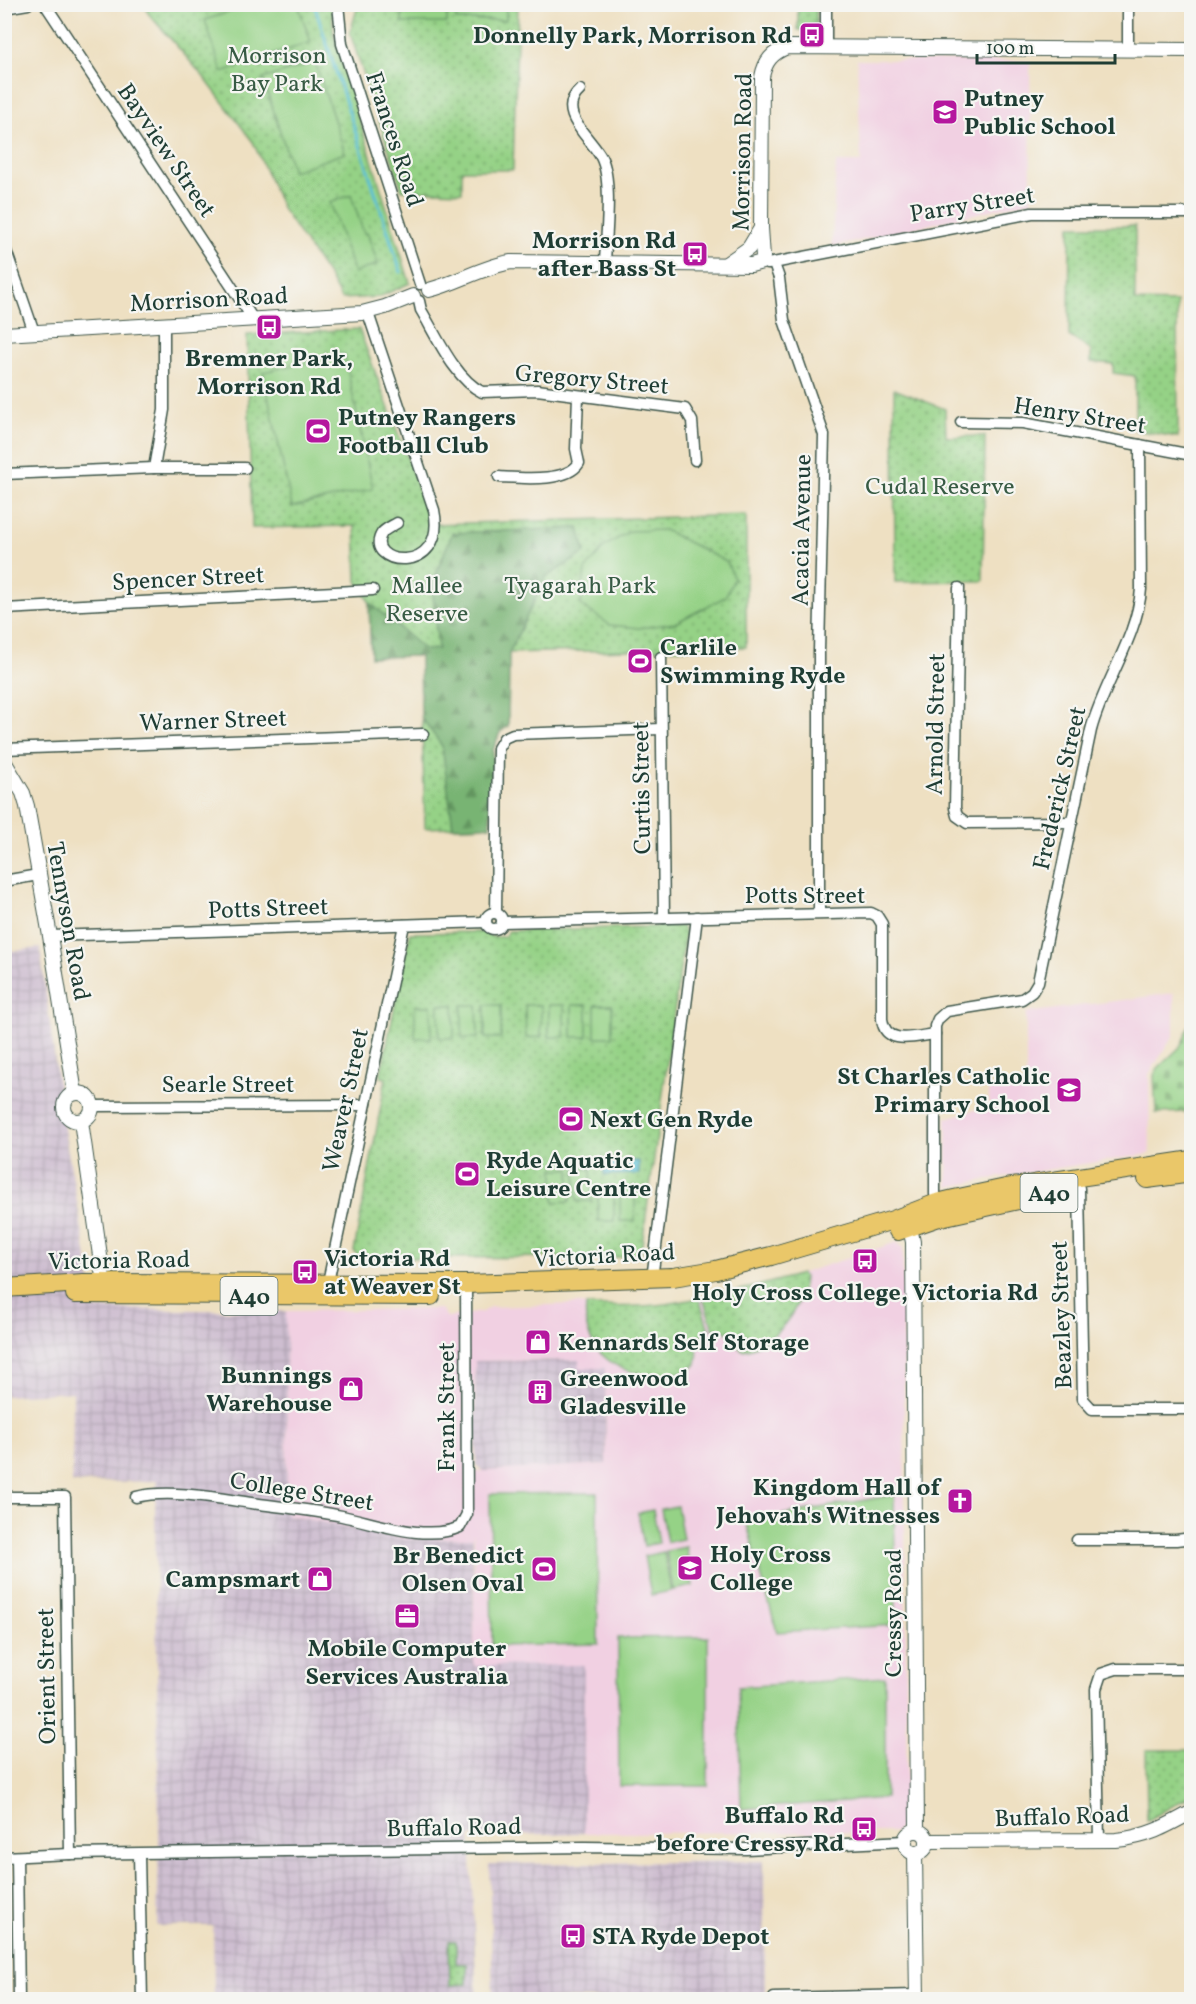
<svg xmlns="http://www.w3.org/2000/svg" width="1196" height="2004" font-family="Vollkorn,serif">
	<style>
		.built { fill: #f1d0e2; fill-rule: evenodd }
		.industrial { fill: url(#industrial-grid) }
		.green { fill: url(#green-dots); stroke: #5a885d; stroke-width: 1.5 }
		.forest { fill: url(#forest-firs); stroke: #4c7854; stroke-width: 1.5 }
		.cemetery { fill: url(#cemetery-stones); stroke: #5a885d; stroke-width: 1.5 }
		.pitch { fill: #95d286; stroke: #5a885d; stroke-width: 1.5 }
		.water { fill: #59c0d6; stroke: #3c7e85; stroke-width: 1.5 }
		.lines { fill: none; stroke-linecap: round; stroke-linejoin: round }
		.stream { stroke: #59c0d6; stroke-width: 3 }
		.minor-casing { stroke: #3e5549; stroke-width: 13 }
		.tertiary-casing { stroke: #3e5549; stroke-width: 16 }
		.trunk-casing { stroke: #3e5549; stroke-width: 20 }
		.minor { stroke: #fff; stroke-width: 10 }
		.tertiary { stroke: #fff; stroke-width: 14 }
		.trunk { stroke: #eac769; stroke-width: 18 }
		.labels { text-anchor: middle; stroke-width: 4.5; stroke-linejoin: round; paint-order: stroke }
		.shield { fill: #f6f6f2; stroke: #60746d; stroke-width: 1.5 }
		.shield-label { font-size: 22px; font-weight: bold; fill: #1f3d34 }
		.poi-label { font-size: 24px; font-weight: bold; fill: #1f3d34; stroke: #f6f6f2; text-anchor: start }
		.park-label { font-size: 24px; fill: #375b44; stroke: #f6f6f2 }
		.street-label { font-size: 24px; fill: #1f3d34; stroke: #f6f6f2 }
	</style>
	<defs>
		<pattern id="industrial-grid" width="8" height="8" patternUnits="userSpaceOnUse" patternTransform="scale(1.5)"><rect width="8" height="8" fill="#cebed0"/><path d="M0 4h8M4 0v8" fill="none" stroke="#b0a4b3"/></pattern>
		<pattern id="green-dots" width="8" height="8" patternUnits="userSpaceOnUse" patternTransform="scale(1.5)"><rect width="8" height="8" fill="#95d286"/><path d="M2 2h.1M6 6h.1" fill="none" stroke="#79ac6e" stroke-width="1.8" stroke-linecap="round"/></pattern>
		<pattern id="forest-firs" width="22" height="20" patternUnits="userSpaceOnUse" patternTransform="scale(1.5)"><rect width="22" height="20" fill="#78b473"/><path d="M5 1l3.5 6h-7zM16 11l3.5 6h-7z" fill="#62945f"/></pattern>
		<pattern id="cemetery-stones" width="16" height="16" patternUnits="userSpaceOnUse" patternTransform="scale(1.5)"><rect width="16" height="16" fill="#95d286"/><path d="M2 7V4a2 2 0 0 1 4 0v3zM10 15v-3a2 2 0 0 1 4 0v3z" fill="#79ac6e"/></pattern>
	</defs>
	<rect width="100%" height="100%" fill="#f6f6f2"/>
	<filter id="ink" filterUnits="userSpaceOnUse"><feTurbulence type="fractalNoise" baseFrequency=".0167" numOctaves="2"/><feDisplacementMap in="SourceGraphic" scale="12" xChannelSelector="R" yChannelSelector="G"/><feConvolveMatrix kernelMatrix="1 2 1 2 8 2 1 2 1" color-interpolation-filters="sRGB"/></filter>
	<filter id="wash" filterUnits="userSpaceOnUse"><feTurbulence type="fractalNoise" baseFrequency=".008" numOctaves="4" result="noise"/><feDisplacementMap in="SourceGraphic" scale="24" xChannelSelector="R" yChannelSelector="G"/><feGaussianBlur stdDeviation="1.35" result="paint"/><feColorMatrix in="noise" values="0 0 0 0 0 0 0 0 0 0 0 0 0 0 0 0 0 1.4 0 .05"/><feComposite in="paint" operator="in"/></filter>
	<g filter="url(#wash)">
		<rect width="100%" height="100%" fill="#eee0c2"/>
		<g class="built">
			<polygon points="857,60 1030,61 1031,201 832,247 836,162 861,162"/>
			<polygon points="1174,993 1174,1035 1149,1074 1150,1154 1000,1177 948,1187 946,1118 989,1106 989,1088 1026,1087 1026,1013"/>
			<path d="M897 1242 903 1248 907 1818 896 1832 584 1833V1666H474V1533L473 1538 405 1539 287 1515 286 1311 441 1309 447 1317 482 1312 490 1307 579 1304 633 1308 665 1306 778 1281ZM579 1360V1368H605L606 1464 474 1471 475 1361Z"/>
		</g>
		<g class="industrial">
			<polygon points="40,948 64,1129 88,1263 94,1309 286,1311 287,1515 405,1539 473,1538 474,1666 584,1665 584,1833 470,1836 477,1999 214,1999 213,1926 157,1926 159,1841 155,1507 157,1481 72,1483 73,1392 5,1396 4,952"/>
			<polygon points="579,1360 579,1368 605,1368 606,1464 483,1471 476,1465 475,1361"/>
			<polygon points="764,1861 765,1999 493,1999 489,1864"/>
		</g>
		<g class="green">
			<polygon points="145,5 331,5 334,37 410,283 379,297 341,299 329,277 283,210 253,142 203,76 148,13"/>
			<polygon points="358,5 518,5 513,170 462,170 462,192 402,190 350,33"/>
			<rect x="798" y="5" width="18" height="25"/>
			<polygon points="1070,226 1135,226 1135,301 1177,302 1178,437 1135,430 1135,376 1113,373 1113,364 1091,362 1091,350 1069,336"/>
			<polygon points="359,329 432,524 746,515 746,647 509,653 508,726 500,732 493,750 490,826 425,828 420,656 371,657 369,602 357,581 355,526 252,528 247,335"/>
			<polygon points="894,389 945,409 946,437 985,436 983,581 895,582"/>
			<polygon points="682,926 685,933 641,1252 635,1257 359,1258 354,1251 386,1078 380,1077 410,933 484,932 492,937 504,937 509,931"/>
			<path d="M801 1274 804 1277C802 1309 776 1344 743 1350 729 1344 735 1328 713 1329L703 1298 754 1287Z"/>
			<path d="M699 1298 709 1330C690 1341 702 1352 695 1366 687 1372 674 1374 664 1375 620 1378 581 1352 586 1305 629 1308 658 1307 699 1298Z"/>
			<polygon points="1146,1750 1192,1750 1191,1795 1147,1821"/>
			<polygon points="449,1941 456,1941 456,1964 467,1964 467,1984 450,1985"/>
		</g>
		<polygon class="forest" points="579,528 585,553 546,577 509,653 508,726 500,732 493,750 490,826 453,827 442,746 421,717 420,656 371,657 369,602 425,650 438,649 432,584 452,533"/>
		<path class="cemetery" d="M1191 1023C1192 1039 1189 1054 1189 1068H1192L1191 1112 1156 1113 1154 1075 1158 1068 1179 1048 1183 1041 1189 1025Z"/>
		<g class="pitch">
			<polygon points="251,5 298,5 311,42 222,72 205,20"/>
			<rect x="402" y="5" width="45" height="18"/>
			<rect x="456" y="5" width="50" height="15"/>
			<polygon points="315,62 345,153 293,171 263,79"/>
			<polygon points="351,195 364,234 367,233 378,264 354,273 330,202"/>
			<polygon points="344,354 373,489 292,507 263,372"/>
			<polygon points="664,530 727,562 734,579 725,597 675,623 639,628 610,625 581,605 585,570 605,546 630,531"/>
			<rect x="439" y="1005" width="15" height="33"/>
			<polygon points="462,1005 477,1005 478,1038 462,1038"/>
			<rect x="485" y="1005" width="16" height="33"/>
			<polygon points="525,1005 541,1005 541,1037 526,1038"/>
			<rect x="549" y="1005" width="15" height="32"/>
			<rect x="572" y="1005" width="15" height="32"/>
			<rect x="595" y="1005" width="17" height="32"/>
			<rect x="415" y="1006" width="16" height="32"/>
			<polygon points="554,1169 570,1169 570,1201 554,1202"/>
			<polygon points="576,1169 591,1169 592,1201 577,1201"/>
			<rect x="598" y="1188" width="16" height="33"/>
			<rect x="620" y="1188" width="15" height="33"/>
			<polygon points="597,1493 598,1644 492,1646 490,1494"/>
			<polygon points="894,1495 896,1625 777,1632 746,1521"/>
			<polygon points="677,1506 683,1539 667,1542 661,1509"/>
			<polygon points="653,1510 659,1543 644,1546 638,1513"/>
			<polygon points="686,1547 693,1586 673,1590 666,1551"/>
			<polygon points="664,1552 671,1591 651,1595 644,1556"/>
			<polygon points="708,1637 708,1786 619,1786 618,1638"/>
			<polygon points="885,1677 885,1798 741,1809 738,1687"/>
		</g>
		<polygon class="water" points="639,1161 639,1174 604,1175 604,1162"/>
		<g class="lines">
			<polyline class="stream" points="314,4 401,272"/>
		</g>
	</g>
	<g filter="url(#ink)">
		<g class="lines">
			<g class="minor-casing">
				<g id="minor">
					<polyline points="45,4 253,319"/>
					<polyline points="338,4 342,44 420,284"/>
					<polyline points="826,4 826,46"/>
					<polyline points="1128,4 1128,48"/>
					<polyline points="4,8 28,4"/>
					<path d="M580 90C555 112 590 137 601 157 613 180 606 235 605 262"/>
					<polyline points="4,245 34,332"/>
					<polyline points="768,264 1032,213 1192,213"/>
					<polyline points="774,264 779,278 784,320 824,435 819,652 819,913"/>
					<path d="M419 301 421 310C436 335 455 379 482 392L537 390 685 409 692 421 695 460"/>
					<path d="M368 313 434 510C448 578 361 565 382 533 385 529 392 526 397 523"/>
					<polyline points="961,422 1023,423 1192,455"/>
					<polyline points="154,468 164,410 164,325"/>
					<polyline points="4,474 154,468 245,468"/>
					<path d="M499 477C520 478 567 483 579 463L576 449 578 396"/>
					<polyline points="959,588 955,808 957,816 967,823 1072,822"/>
					<polyline points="4,609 373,590"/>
					<polyline points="661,657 664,918"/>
					<polyline points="4,749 423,734"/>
					<polyline points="4,881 38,875"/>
					<polyline points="496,913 498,748 504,738 513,734 661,729"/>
					<circle cx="494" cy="921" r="8"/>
					<path d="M502 922 871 913 877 916 882 924V1019C885 1047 916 1036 935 1034"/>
					<polyline points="50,936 486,922"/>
					<polyline points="92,1106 365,1105"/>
					<polyline points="1079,1188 1083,1399 1092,1409 1192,1409"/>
					<path d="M937 1203 935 1194V1026L938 1019 947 1011 1022 999 1032 992 1038 982 1091 730C1103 684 1138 636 1141 589L1140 445"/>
					<polyline points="652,1279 697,917"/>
					<polyline points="328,1282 404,925"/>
					<polyline points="4,1497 65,1497 70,1854"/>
					<path d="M136 1497C169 1489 217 1498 251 1503 281 1507 312 1510 342 1516 376 1523 426 1542 460 1527L467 1514 466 1284"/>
					<polyline points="1077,1540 1176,1540 1192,1538"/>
					<polyline points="1099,1840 1096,1689 1101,1674 1116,1669 1192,1669"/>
					<polyline points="139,1854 142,2000"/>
					<polyline points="4,1857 70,1854 584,1847 746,1849 905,1841"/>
					<polyline points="17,1857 19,2000"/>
					<polyline points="774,1998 917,1995"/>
				</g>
			</g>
			<g class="tertiary-casing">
				<g id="tertiary">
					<polyline points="726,264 749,248 761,228"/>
					<path d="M429 290C457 283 482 267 511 262L751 265 762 262 763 257 761 228 762 77C765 61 772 53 787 47L1192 50"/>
					<polyline points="4,334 362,313 385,307 413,296"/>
					<polyline points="4,761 23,793 27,806 50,936 75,1093"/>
					<circle cx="78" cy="1107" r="14"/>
					<polyline points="81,1121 105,1291"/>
					<polyline points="908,1218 913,1242 917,1831"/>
					<circle cx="916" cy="1842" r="11"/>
					<path d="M927 1841 1116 1840C1147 1837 1165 1827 1192 1812"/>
					<polyline points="915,1853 917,2000"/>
				</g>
			</g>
			<g class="trunk-casing">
				<g id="trunk">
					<polyline points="1147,1179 1192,1173"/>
					<polyline points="898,1231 936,1218 1055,1192"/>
					<polyline points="4,1288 83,1283 466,1284 673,1277 716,1270 771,1256 893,1220 937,1203 954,1199 1006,1188 1192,1160"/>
					<polyline points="75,1294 431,1296"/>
				</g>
			</g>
			<use href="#minor" class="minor"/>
			<use href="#tertiary" class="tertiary"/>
			<use href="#trunk" class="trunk"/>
		</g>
	</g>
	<defs>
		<g id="bus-square" transform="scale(1.35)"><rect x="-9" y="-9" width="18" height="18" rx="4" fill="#b5179e" stroke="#f6f6f2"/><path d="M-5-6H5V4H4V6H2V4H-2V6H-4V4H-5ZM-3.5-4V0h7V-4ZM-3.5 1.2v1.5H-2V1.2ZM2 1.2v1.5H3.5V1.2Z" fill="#fff"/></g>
		<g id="school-square" transform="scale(1.35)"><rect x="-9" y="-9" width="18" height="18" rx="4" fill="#b5179e" stroke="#f6f6f2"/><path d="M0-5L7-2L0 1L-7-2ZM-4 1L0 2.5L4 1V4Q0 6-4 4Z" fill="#fff"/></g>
		<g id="stadium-square" transform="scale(1.35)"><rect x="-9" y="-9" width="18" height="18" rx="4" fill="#b5179e" stroke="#f6f6f2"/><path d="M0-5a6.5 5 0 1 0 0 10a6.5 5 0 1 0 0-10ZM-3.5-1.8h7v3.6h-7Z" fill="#fff"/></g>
		<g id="shop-square" transform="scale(1.35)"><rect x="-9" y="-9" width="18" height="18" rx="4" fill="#b5179e" stroke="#f6f6f2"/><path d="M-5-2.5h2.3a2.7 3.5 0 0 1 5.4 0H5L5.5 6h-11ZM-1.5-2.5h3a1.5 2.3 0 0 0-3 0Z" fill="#fff"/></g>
		<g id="building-square" transform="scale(1.35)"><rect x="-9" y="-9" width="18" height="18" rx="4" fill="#b5179e" stroke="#f6f6f2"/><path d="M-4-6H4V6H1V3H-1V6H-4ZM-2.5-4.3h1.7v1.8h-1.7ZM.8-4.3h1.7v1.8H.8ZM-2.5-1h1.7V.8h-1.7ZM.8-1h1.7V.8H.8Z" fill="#fff"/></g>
		<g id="church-square" transform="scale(1.35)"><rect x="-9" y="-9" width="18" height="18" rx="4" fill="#b5179e" stroke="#f6f6f2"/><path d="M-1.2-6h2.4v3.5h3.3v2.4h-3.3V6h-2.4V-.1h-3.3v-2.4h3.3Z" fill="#fff"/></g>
		<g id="office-square" transform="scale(1.35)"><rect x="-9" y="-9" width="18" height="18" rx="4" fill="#b5179e" stroke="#f6f6f2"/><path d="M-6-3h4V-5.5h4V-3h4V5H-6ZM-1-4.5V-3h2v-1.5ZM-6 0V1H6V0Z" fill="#fff"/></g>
	</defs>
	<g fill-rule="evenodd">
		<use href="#bus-square" x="812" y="35"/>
		<use href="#school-square" x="945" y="112"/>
		<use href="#bus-square" x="695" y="254"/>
		<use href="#bus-square" x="269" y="327"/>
		<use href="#stadium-square" x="318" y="431"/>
		<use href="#stadium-square" x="640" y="661"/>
		<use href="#school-square" x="1069" y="1090"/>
		<use href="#stadium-square" x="571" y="1119"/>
		<use href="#stadium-square" x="467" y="1174"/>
		<use href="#bus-square" x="865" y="1261"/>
		<use href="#bus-square" x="305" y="1272"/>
		<use href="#shop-square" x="538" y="1342"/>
		<use href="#shop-square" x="351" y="1389"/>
		<use href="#building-square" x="540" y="1392"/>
		<use href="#church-square" x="960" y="1501"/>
		<use href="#school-square" x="690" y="1568"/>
		<use href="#stadium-square" x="544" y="1569"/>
		<use href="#shop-square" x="320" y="1579"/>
		<use href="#office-square" x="407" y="1616"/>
		<use href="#bus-square" x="864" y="1829"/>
		<use href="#bus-square" x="573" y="1936"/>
	</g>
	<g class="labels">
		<g class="shield">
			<rect x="1020.5" y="1174" width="57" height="38" rx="4.5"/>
			<rect x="220.5" y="1277" width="57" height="38" rx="4.5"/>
		</g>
		<g class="shield-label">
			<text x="1049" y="1201">A40</text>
			<text x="249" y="1304">A40</text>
		</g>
		<g class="poi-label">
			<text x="792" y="43" text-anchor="end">Donnelly Park, Morrison Rd</text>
			<text x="964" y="106">Putney<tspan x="964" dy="28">Public School</tspan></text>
			<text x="676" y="248" text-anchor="end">Morrison Rd<tspan x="676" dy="28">after Bass St</tspan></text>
			<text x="269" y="366" text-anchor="middle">Bremner Park,<tspan x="269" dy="28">Morrison Rd</tspan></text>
			<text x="338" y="425">Putney Rangers<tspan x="338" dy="28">Football Club</tspan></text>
			<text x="660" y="655">Carlile<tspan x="660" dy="28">Swimming Ryde</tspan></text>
			<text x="1050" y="1084" text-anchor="end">St Charles Catholic<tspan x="1050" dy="28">Primary School</tspan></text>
			<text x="590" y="1127">Next Gen Ryde</text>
			<text x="486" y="1168">Ryde Aquatic<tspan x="486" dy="28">Leisure Centre</tspan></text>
			<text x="324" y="1266">Victoria Rd<tspan x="324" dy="28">at Weaver St</tspan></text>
			<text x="865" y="1300" text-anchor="middle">Holy Cross College, Victoria Rd</text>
			<text x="558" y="1350">Kennards Self Storage</text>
			<text x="332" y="1383" text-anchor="end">Bunnings<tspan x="332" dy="28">Warehouse</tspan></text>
			<text x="560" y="1386">Greenwood<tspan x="560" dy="28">Gladesville</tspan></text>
			<text x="940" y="1495" text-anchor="end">Kingdom Hall of<tspan x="940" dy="28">Jehovah's Witnesses</tspan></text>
			<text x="710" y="1562">Holy Cross<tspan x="710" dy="28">College</tspan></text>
			<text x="524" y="1563" text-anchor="end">Br Benedict<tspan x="524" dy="28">Olsen Oval</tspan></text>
			<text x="300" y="1587" text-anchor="end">Campsmart</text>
			<text x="407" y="1656" text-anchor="middle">Mobile Computer<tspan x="407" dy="28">Services Australia</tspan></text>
			<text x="844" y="1823" text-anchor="end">Buffalo Rd<tspan x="844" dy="28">before Cressy Rd</tspan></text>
			<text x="592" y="1944">STA Ryde Depot</text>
		</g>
		<g class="park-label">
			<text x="277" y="63">Morrison<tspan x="277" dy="28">Bay Park</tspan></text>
			<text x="940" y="494">Cudal Reserve</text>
			<text x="427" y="593">Mallee<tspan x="427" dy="28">Reserve</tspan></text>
			<text x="580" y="593">Tyagarah Park</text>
		</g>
		<g class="street-label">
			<text transform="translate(395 139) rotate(72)" y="8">Frances Road</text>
			<text transform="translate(167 150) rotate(56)" y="8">Bayview Street</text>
			<text transform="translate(742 152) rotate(-89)" y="8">Morrison Road</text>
			<text transform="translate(972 204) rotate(-9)" y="8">Parry Street</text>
			<text transform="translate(209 299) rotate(-3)" y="8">Morrison Road</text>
			<text transform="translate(592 379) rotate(5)" y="8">Gregory Street</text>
			<text transform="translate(1080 415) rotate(9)" y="8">Henry Street</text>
			<text transform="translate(801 530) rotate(-89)" y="8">Acacia Avenue</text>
			<text transform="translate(188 578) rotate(-3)" y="8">Spencer Street</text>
			<text transform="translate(213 720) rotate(-2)" y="8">Warner Street</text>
			<text transform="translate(935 724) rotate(-89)" y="8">Arnold Street</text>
			<text transform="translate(641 788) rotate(-91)" y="8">Curtis Street</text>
			<text transform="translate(1059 788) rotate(-77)" y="8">Frederick Street</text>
			<text x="805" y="903">Potts Street</text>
			<text transform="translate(268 908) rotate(-2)" y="8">Potts Street</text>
			<text transform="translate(69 921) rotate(80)" y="8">Tennyson Road</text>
			<text x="228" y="1092">Searle Street</text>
			<text transform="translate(345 1100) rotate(-78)" y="8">Weaver Street</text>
			<text transform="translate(604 1255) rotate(-3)" y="8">Victoria Road</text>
			<text transform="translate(119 1260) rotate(-1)" y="8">Victoria Road</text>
			<text transform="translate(1061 1315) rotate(-92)" y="8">Beazley Street</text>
			<text transform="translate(446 1407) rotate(-90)" y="8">Frank Street</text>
			<text transform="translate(302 1491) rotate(9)" y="8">College Street</text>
			<text transform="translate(893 1613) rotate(-90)" y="8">Cressy Road</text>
			<text transform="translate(46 1676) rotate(-91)" y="8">Orient Street</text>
			<text transform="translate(1062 1816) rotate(-2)" y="8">Buffalo Road</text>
			<text transform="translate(454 1827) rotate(-1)" y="8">Buffalo Road</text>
		</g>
	</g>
	<rect width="1196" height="2004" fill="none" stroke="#f6f6f2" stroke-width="24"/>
	<path d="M977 54v9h138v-9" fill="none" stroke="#1f3d34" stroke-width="3"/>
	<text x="986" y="54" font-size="18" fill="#1f3d34" stroke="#f6f6f2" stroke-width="4.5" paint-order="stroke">100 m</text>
</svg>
